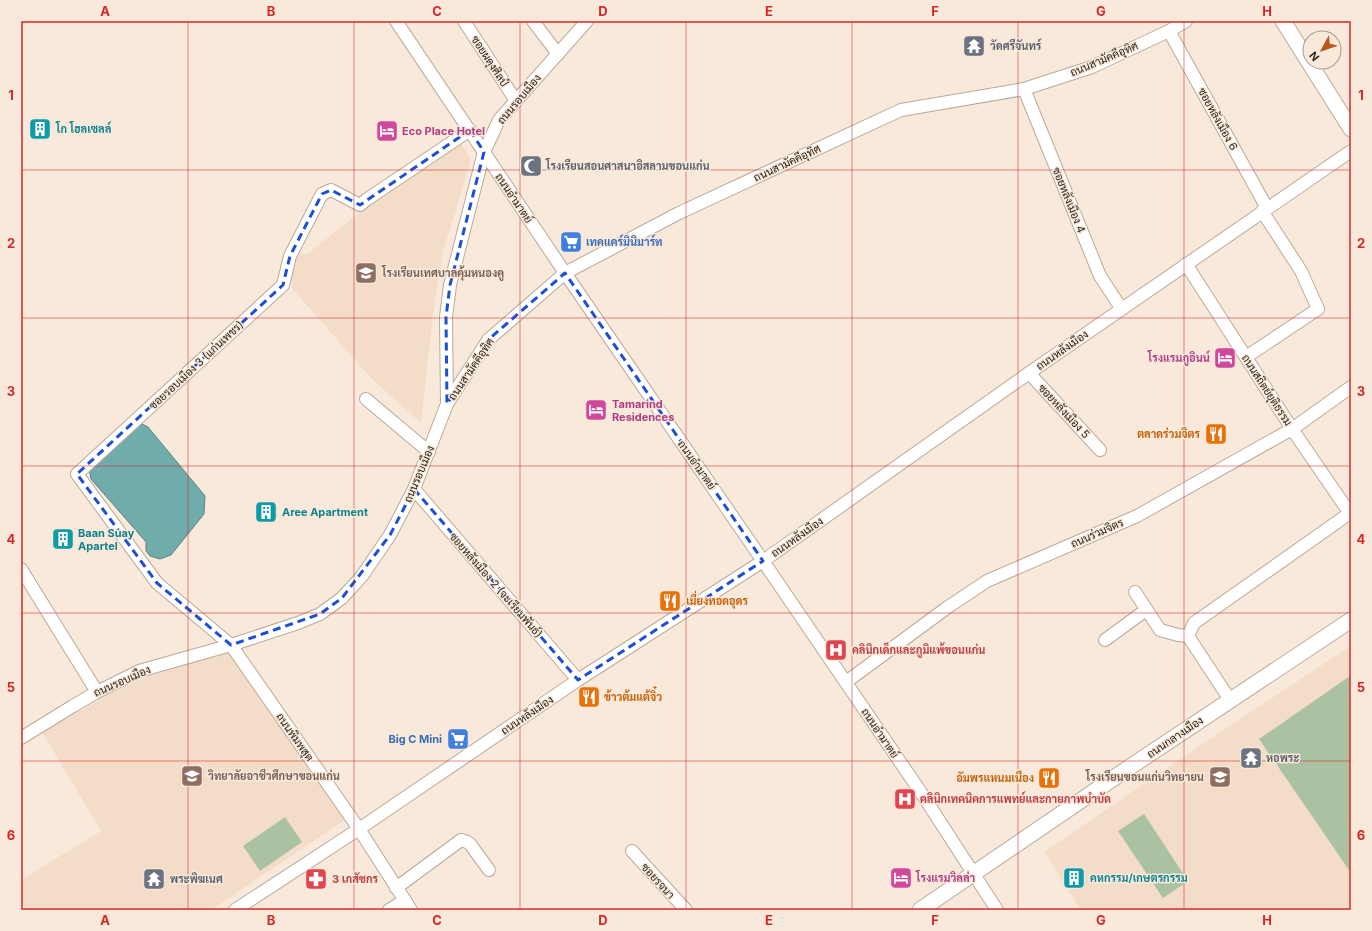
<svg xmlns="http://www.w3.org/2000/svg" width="1372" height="931" font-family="Inter,Sarabun,sans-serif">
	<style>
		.built { fill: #f3ddc8 }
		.green { fill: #aac2a2 }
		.water { fill: #70acab; stroke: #5b8481 }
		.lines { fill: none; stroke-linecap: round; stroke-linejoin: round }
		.minor-casing { stroke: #b9aa9b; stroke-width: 14 }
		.major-casing { stroke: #b9aa9b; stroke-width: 17 }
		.minor { stroke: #fff; stroke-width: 12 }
		.major { stroke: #fff; stroke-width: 15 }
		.marked { fill: none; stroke: #1d4ed8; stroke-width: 3; stroke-dasharray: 8 5; stroke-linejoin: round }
		.grid { fill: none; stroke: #d62828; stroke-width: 1; stroke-opacity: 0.55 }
		.labels { text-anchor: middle; stroke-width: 3; stroke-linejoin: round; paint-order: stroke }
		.worship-label { font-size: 11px; font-weight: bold; fill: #5b616d; stroke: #f9e9da; text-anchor: start }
		.street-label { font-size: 11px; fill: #2b2620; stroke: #f9e9da }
		.culture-label { font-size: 11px; font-weight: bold; fill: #0d838f; stroke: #f9e9da; text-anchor: start }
		.hotel-label { font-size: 11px; font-weight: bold; fill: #b23c85; stroke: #f9e9da; text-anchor: start }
		.shop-label { font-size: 11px; font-weight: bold; fill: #366cbe; stroke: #f9e9da; text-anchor: start }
		.education-label { font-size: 11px; font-weight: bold; fill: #785e54; stroke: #f9e9da; text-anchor: start }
		.food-label { font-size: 11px; font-weight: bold; fill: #c56008; stroke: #f9e9da; text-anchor: end }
		.health-label { font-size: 11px; font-weight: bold; fill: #be3a42; stroke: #f9e9da; text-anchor: start }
		.neatline { fill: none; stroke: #d62828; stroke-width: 1.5 }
		.grid-label { font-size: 13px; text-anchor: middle; font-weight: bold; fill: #d62828 }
	</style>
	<rect width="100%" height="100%" fill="#f9e9da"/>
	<g class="built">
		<polygon points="460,142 471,159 444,248 433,313 421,423 370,377 291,287 294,259 302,253 306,255 394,186"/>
		<polygon points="1351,646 1351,677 1259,739 1351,873 1351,910 1282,910 1281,908 1277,910 1081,910 1044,852 1214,736"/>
		<polygon points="229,651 345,820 211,910 26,910 21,901 21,880 101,831 42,732 137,679"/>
	</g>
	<g class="green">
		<polygon points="1350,676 1351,677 1351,873 1259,739"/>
		<polygon points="1144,814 1188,881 1163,898 1118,831"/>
		<polygon points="285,817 302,842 260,871 243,846"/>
	</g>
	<polygon class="water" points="140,423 148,427 205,496 204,514 171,555 160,559 150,556 146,551 146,542 91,479 89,468"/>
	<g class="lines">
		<g class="minor-casing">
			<g id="minor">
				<polyline points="396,21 565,273 763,561 922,794 997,910"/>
				<polyline points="464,21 516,101"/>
				<polyline points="533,21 558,54"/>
				<polyline points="1169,31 1267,208"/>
				<polyline points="1024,89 1100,276 1121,308"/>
				<polyline points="1186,264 1292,429 1351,515"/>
				<polyline points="1246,357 1318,309 1301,271 1262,211"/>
				<polyline points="1029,373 1100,450"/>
				<polyline points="366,399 429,452"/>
				<polyline points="447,404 488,340 565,273 679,213 901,110 1024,89 1092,67 1169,31 1186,21"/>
				<polyline points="414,489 578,680"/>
				<polyline points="21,569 97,692"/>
				<polyline points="1135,592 1160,630 1178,635 1188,636"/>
				<polyline points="1105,640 1146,610"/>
				<polyline points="846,682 948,607 987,581 1137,516 1292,429 1351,387"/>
				<polyline points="1230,700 1188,636 1194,623 1350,513"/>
				<polyline points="21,738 73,706 97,692 139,671 231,645 298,623 320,614 342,598 362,576 390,535 414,489 447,404 446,317 450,285 484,152 499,120 587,21"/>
				<polyline points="632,851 686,910"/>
				<polyline points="396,888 461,840 467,842 470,844 489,870"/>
				<polyline points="235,910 359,829 578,680 763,561 1029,373 1351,151"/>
				<polyline points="389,910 405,900"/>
				<polyline points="411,910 359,829 231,645 157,583 77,474 283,285 290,256 322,194 331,190 360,205 366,200 470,130"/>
			</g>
		</g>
		<g class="major-casing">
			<g id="major">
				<polyline points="1283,21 1351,129"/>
				<polyline points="920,910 1130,767 1351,620"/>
			</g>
		</g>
		<use href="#minor" class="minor"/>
		<use href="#major" class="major"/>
	</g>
	<path class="marked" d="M470 130 484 152 450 285 446 317 447 404 488 340 565 273 763 561 578 680 414 489 390 535 342 598 320 614 231 645 157 583 77 474 283 285 290 256 322 194 331 190 360 205Z"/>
	<path class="grid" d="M188 21V910M354 21V910M520 21V910M686 21V910M852 21V910M1018 21V910M1184 21V910M21 170H1351M21 318H1351M21 466H1351M21 613H1351M21 761H1351"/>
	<defs>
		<g id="temple-square" transform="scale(1.15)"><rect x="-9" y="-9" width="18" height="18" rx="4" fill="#6b7280" stroke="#f9e9da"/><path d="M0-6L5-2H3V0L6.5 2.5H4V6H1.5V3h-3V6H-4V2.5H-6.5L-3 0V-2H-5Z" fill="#fff"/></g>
		<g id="building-square" transform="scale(1.15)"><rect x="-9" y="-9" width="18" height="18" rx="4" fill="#0f9aa8" stroke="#f9e9da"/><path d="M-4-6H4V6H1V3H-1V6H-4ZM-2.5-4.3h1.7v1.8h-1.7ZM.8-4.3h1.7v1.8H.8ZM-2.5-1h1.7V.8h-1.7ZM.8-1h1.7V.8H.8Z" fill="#fff"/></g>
		<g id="hotel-square" transform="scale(1.15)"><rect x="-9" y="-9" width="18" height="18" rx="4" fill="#d1479c" stroke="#f9e9da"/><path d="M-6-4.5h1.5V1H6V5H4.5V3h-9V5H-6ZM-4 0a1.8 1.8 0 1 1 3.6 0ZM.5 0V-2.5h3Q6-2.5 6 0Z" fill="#fff"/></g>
		<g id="mosque-square" transform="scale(1.15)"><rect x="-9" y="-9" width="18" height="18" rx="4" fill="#6b7280" stroke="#f9e9da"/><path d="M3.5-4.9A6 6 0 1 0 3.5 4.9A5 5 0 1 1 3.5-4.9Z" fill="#fff"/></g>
		<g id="supermarket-square" transform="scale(1.15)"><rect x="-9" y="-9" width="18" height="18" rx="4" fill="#3f7fe0" stroke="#f9e9da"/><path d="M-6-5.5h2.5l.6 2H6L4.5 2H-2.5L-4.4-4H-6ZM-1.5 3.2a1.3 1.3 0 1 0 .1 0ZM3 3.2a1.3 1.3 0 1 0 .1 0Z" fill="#fff"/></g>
		<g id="school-square" transform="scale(1.15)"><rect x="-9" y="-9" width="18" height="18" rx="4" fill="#8d6e63" stroke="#f9e9da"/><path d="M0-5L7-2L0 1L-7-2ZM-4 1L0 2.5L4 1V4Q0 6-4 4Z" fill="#fff"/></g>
		<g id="restaurant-square" transform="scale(1.15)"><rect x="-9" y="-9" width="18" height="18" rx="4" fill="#e8710a" stroke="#f9e9da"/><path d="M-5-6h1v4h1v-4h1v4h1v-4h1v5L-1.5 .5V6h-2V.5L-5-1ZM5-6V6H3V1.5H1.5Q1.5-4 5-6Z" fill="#fff"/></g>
		<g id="hospital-square" transform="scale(1.15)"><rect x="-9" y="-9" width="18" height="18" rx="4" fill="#e0444e" stroke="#f9e9da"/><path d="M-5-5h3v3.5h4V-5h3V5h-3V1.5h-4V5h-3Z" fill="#fff"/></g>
		<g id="university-square" transform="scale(1.15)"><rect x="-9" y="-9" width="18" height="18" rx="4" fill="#8d6e63" stroke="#f9e9da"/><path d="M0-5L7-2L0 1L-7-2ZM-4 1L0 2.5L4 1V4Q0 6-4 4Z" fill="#fff"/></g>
		<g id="pharmacy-square" transform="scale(1.15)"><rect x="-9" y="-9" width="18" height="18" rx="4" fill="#e0444e" stroke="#f9e9da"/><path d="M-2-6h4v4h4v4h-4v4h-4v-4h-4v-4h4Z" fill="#fff"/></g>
	</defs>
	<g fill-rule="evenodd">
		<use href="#temple-square" x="974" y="46"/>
		<use href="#building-square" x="40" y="129"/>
		<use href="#hotel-square" x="387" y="131"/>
		<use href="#mosque-square" x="531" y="166"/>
		<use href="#supermarket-square" x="571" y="242"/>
		<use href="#school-square" x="366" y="273"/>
		<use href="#hotel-square" x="1225" y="358"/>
		<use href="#hotel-square" x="596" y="410"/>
		<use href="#restaurant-square" x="1216" y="434"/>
		<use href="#building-square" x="266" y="512"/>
		<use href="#building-square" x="63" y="539"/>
		<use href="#restaurant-square" x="670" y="601"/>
		<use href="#hospital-square" x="836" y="650"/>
		<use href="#restaurant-square" x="589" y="697"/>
		<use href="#supermarket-square" x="458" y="739"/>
		<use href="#temple-square" x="1251" y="758"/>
		<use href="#university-square" x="192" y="776"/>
		<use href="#school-square" x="1220" y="777"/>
		<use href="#restaurant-square" x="1049" y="778"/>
		<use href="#hospital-square" x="905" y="799"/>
		<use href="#hotel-square" x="901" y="878"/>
		<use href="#building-square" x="1074" y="878"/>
		<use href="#temple-square" x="154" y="879"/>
		<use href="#pharmacy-square" x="316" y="879"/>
	</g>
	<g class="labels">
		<g class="worship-label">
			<text x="990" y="50">วัดศรีจันทร์</text>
			<text x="546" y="170">โรงเรียนสอนศาสนาอิสลามขอนแก่น</text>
			<text x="1266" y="762">หอพระ</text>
			<text x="170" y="883">พระพิฆเนศ</text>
		</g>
		<g class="street-label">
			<text transform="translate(1104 59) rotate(-23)" y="4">ถนนสามัคคีอุทิศ</text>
			<text transform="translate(490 61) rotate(57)" y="4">ซอยผดุงศิลป์</text>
			<text transform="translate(519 99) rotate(-50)" y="4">ถนนรอบเมือง</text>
			<text transform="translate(1218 119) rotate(61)" y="4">ซอยหลังเมือง 6</text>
			<text transform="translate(787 163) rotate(-25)" y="4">ถนนสามัคคีอุทิศ</text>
			<text transform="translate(514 198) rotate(56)" y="4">ถนนอำมาตย์</text>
			<text transform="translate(1069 200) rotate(68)" y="4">ซอยหลังเมือง 4</text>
			<text transform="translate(1062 350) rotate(-35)" y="4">ถนนหลังเมือง</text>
			<text transform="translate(196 365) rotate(-43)" y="4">ซอยรอบเมือง 3 (แก่นเพชร)</text>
			<text transform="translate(471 369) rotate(-56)" y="4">ถนนสามัคคีอุทิศ</text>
			<text transform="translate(1267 390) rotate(57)" y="4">ถนนสถิตย์ยุติธรรม</text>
			<text transform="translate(1064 411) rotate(47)" y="4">ซอยหลังเมือง 5</text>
			<text transform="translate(697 465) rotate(55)" y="4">ถนนอำมาตย์</text>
			<text transform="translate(419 474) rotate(-67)" y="4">ถนนรอบเมือง</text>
			<text transform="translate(1097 533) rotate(-24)" y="4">ถนนร่วมจิตร</text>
			<text transform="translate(797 537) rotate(-35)" y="4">ถนนหลังเมือง</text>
			<text transform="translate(496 585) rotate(49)" y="4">ซอยหลังเมือง 2 (จะเรียมพันธ์)</text>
			<text transform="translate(122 681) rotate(-24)" y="4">ถนนรอบเมือง</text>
			<text transform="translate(527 715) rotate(-34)" y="4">ถนนหลังเมือง</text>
			<text transform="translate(880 733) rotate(56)" y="4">ถนนอำมาตย์</text>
			<text transform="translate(295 737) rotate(55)" y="4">ถนนพิมพสุต</text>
			<text transform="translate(1175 737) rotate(-34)" y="4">ถนนกลางเมือง</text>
			<text transform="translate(658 881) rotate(48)" y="4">ซอยรจนา</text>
		</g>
		<g class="culture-label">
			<text x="56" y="133">โก โฮลเซลล์</text>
			<text x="282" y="516">Aree Apartment</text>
			<text x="78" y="537">Baan Suay<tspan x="78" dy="13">Apartel</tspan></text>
			<text x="1090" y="882">คหกรรม/เกษตรกรรม</text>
		</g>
		<g class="hotel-label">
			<text x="402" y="135">Eco Place Hotel</text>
			<text x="1210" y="362" text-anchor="end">โรงแรมภูอินน์</text>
			<text x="612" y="408">Tamarind<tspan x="612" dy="13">Residences</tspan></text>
			<text x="916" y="882">โรงแรมวิลล่า</text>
		</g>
		<g class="shop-label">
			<text x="586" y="246">เทคแคร์มินิมาร์ท</text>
			<text x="442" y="743" text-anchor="end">Big C Mini</text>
		</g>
		<g class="education-label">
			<text x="382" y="277">โรงเรียนเทศบาลคุ้มหนองคู</text>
			<text x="208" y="780">วิทยาลัยอาชีวศึกษาขอนแก่น</text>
			<text x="1204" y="781" text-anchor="end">โรงเรียนขอนแก่นวิทยายน</text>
		</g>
		<g class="food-label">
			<text x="1200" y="438">ตลาดร่วมจิตร</text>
			<text x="686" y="605" text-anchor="start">เมี่ยงทอดอุดร</text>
			<text x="604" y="701" text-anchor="start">ข้าวต้มแต้จิ๋ว</text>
			<text x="1034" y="782">อัมพรแหนมเนือง</text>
		</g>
		<g class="health-label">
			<text x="852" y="654">คลินิกเด็กและภูมิแพ้ขอนแก่น</text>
			<text x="920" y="803">คลินิกเทคนิคการแพทย์และกายภาพบำบัด</text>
			<text x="332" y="883">3 เภสัชกร</text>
		</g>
	</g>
	<rect width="1372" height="931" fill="none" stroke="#f9e9da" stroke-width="44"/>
	<g transform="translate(1322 50) rotate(230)"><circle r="19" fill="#f9e9da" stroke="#a79b90"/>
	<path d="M0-3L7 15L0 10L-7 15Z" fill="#b9571a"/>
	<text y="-6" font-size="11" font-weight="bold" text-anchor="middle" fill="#2b2620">N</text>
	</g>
	<rect x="22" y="22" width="1328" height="887" class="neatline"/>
	<g class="grid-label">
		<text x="105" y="16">A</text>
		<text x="271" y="16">B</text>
		<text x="437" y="16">C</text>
		<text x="603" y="16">D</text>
		<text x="769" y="16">E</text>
		<text x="935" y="16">F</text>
		<text x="1101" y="16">G</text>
		<text x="1267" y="16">H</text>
		<text x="11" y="100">1</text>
		<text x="1361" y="100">1</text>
		<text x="11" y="248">2</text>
		<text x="1361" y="248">2</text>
		<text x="11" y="396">3</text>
		<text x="1361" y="396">3</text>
		<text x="11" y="544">4</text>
		<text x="1361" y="544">4</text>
		<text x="11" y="692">5</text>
		<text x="1361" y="692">5</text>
		<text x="11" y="840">6</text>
		<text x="1361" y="840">6</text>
		<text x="105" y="925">A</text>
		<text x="271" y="925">B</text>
		<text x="437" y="925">C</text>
		<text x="603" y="925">D</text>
		<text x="769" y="925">E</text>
		<text x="935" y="925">F</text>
		<text x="1101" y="925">G</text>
		<text x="1267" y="925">H</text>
	</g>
</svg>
